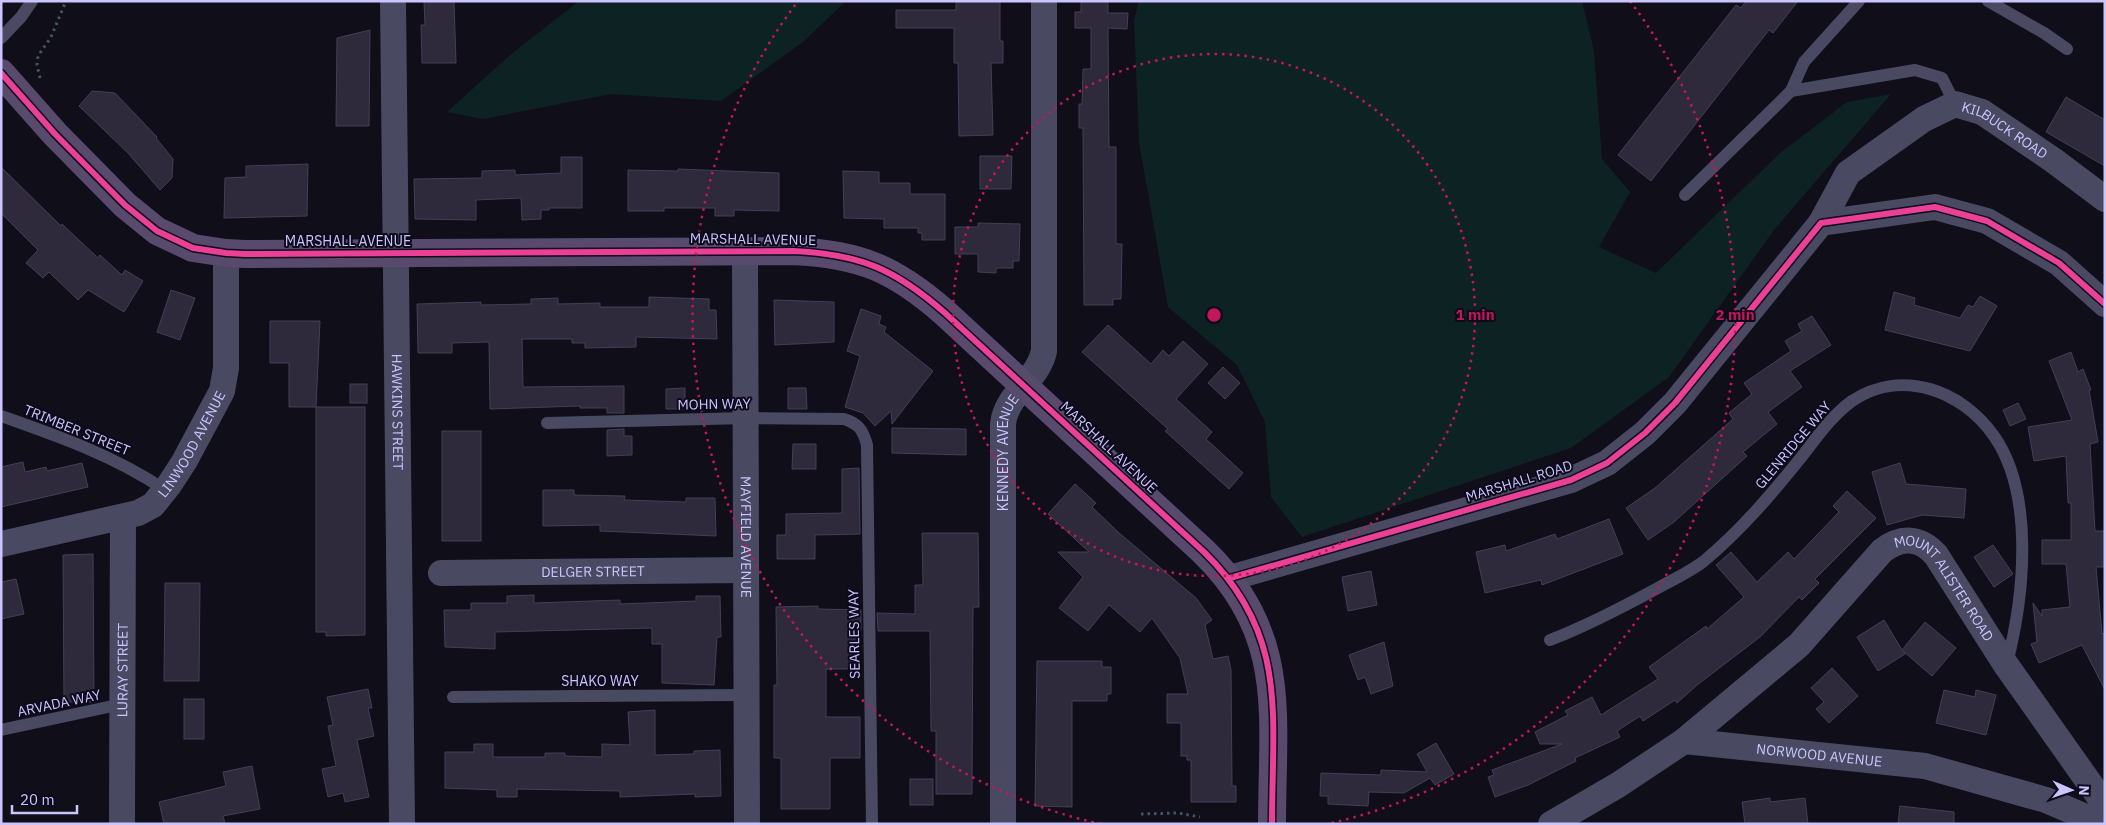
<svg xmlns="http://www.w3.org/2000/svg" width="2106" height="825" font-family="'IBM Plex Sans',sans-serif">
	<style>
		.green { fill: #0d2323 }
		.building { fill: #2e2a3c; stroke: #433f58 }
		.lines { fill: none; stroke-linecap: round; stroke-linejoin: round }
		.path { stroke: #455563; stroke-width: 3; stroke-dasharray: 2.5 4; stroke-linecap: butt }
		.service { stroke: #4a4962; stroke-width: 12 }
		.minor { stroke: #4a4962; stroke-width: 26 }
		.primary { stroke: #574a6c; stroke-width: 28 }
		.cycleway-casing { stroke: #0d0a1c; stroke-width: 9 }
		.cycleway { stroke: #ea4096; stroke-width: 6 }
		.ring { fill: none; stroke: #c2185b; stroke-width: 2.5; stroke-dasharray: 2.5 5 }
		.labels { text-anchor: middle; stroke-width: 4; stroke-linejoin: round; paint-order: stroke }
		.street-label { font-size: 14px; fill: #cbc5ff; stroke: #0d0a1c }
		.centre { fill: #c2185b; stroke: #0d0a1c; stroke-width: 2.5 }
		.ring-label { font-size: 15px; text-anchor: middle; font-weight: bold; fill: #c2185b; stroke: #0d0a1c; stroke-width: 4; stroke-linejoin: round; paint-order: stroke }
	</style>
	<rect width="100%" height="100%" fill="#100e18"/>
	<g class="green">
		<polygon points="579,1 846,1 803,42 721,101 611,94 483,119 447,112 510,55"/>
		<polygon points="1139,1 1582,1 1594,51 1602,159 1630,192 1599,247 1656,273 1780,153 1847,102 1891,94 1774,230 1669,377 1571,448 1302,537 1271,497 1265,422 1237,365 1168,307 1139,142 1134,21"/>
	</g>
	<g class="building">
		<polygon points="424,1 454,1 456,63 422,63 421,25 425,25"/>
		<polygon points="956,1 1000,1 1000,41 1003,41 1003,63 991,63 993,135 959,136 958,63 954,63 954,28 896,28 896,10 956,10"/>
		<polygon points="1081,1 1108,1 1108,13 1128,13 1127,29 1108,28 1109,147 1116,147 1116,244 1122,244 1121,299 1113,299 1113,305 1084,305 1083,128 1079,128 1079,104 1082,104 1083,69 1091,69 1091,28 1075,28 1075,12 1081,12"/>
		<polygon points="1746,1 1798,1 1773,33 1769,30 1651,181 1618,155 1736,5 1741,8"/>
		<polygon points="370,30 369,126 336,126 337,38"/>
		<polygon points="92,91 115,93 157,137 156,138 173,159 172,178 160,190 128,153 79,106"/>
		<polygon points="2066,97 2105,120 2105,166 2046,132"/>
		<polygon points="980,156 1012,156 1011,189 980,189"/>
		<polygon points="561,157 582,157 582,208 549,208 549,210 541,210 541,219 522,220 521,198 476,200 476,220 415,219 414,179 482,178 482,171 515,170 515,175 561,173"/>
		<polygon points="308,164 307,216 224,218 225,178 246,177 246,166"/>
		<polygon points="1,167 61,226 62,224 98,258 100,255 122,275 125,270 143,281 124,312 88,290 78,300 49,272 43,278 26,263 38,250 1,213"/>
		<polygon points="678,169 779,173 779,211 734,210 734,216 715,216 715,208 664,208 664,211 628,211 628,170 678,171"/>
		<polygon points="843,171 879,172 879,183 910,183 910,194 945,194 945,240 922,240 922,233 918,233 918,228 884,228 884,219 844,218"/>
		<polygon points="978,223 1020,224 1019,261 1013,261 1013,268 996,268 996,273 978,272 978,254 955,254 955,227 978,227"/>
		<polygon points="171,290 195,298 180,340 157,332"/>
		<polygon points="1894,292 1915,298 1914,305 1960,318 1968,305 1973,307 1980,296 1997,306 1970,351 1885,330"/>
		<polygon points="649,297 709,299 709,310 716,310 717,339 636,337 636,347 585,348 585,343 572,343 572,339 522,339 523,387 624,386 624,413 607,413 607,408 580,408 580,406 490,409 489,342 452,343 452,353 418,353 417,304 481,302 481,305 531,304 531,299 558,298 558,304 600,303 600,307 649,307"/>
		<polygon points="774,300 834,302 834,342 775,345"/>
		<polygon points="861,309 881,316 879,324 886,327 884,332 933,371 892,424 891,411 875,426 863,413 845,407 860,356 847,351"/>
		<polygon points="1812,316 1831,345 1790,371 1802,387 1768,412 1777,424 1743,452 1747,456 1674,522 1648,540 1626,508 1655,488 1733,419 1729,413 1752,394 1744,383 1791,351 1785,341 1802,331 1798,324"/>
		<polygon points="270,321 320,321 316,407 289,407 289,363 270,363"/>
		<polygon points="1108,325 1151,364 1163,350 1169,356 1183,341 1208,364 1176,399 1212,432 1206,439 1243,473 1229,489 1165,431 1168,429 1082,352"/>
		<polygon points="2071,352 2078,372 2083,369 2091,390 2089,390 2098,442 2090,444 2095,531 2105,531 2105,567 2096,567 2102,634 2105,633 2105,690 2082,645 2039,663 2031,644 2037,642 2033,603 2042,616 2042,610 2070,607 2066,564 2042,564 2042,540 2071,540 2071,503 2068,503 2066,456 2034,461 2028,427 2072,420 2049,361"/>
		<polygon points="1223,367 1240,383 1225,399 1208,383"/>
		<rect x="350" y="384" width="17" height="19"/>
		<polygon points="685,388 685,409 666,409 666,389"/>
		<polygon points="788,388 806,388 807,409 788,409"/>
		<polygon points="2018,403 2026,419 2010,426 2003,410"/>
		<polygon points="316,407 365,407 365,635 326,636 326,632 316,632"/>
		<polygon points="892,428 966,429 966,455 892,453"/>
		<polygon points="624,429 624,436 632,436 632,455 607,456 607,430"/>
		<rect x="442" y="431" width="39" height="110"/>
		<polygon points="793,444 816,444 816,469 792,469"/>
		<polygon points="23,462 25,472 46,467 47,471 82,463 88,487 1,507 1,467"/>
		<polygon points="1900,463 1906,484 1966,489 1964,518 1922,515 1887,525 1872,472"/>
		<polygon points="859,468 860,534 815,535 815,559 777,559 777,535 786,535 786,514 842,513 842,469"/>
		<polygon points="1075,484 1096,503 1092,507 1118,532 1196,598 1212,620 1205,625 1213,659 1228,656 1231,670 1232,786 1236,786 1236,802 1191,802 1191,760 1187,760 1187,756 1181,756 1181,723 1167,723 1167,694 1188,694 1180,658 1152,618 1140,632 1109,605 1088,631 1059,608 1083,577 1058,552 1089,552 1048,514"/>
		<polygon points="543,490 574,490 574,495 625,496 624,500 686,502 686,498 715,498 716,536 600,531 600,525 543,526"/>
		<polygon points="1847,491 1876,518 1815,579 1819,583 1802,600 1799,597 1760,637 1697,685 1677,703 1675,700 1643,721 1640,716 1617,731 1620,737 1575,758 1576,761 1528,785 1495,797 1488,777 1494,775 1492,770 1562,744 1540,744 1535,732 1568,715 1565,711 1592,697 1601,715 1658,679 1649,667 1706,626 1707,629 1744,597 1716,565 1731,552 1757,582 1788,552 1794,559 1839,512 1833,506"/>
		<polygon points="1609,519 1623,554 1542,585 1541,580 1485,593 1476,552 1505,545 1506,551 1555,534 1557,539"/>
		<polygon points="922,533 978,533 979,607 973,607 972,794 936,794 936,731 931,731 930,631 878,631 877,613 915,614 915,585 923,585"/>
		<polygon points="1993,545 2013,574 1994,587 1974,557"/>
		<polygon points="93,554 94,702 64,702 63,555"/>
		<polygon points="1371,571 1377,605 1348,611 1342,577"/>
		<polygon points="16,579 24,614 1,619 1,582"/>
		<polygon points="165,583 200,583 199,681 164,681"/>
		<polygon points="534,595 534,603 620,600 620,604 696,601 696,596 720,596 721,637 717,637 714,685 662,683 662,644 652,644 652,628 495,632 495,649 445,647 444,610 471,610 471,603 507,603 507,596"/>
		<polygon points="818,606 818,609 861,610 861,631 858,631 858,654 855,654 855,669 826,669 826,717 860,717 860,758 830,758 830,809 781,809 781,758 774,758 774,685 777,685 776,607"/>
		<polygon points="1884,620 1902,650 1925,622 1956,648 1932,676 1903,651 1905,654 1878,671 1857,637"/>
		<polygon points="1384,642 1393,686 1371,694 1365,677 1358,680 1349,655"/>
		<polygon points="1037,661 1102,661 1102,667 1111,667 1111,694 1107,694 1107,701 1072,701 1072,807 1035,806"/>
		<polygon points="1832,668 1858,696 1829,723 1816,709 1824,702 1811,688"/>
		<polygon points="368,689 372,708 368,708 374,736 357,740 369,797 345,802 343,793 328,797 322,769 336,766 328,726 333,725 327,697"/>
		<polygon points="1944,690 1975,697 1976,690 1996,695 1986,735 1936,723"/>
		<rect x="184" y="699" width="20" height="40"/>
		<polygon points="655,710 655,755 694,754 694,751 720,750 721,796 695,797 695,794 620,797 620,791 517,789 517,797 497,797 497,790 445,788 445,752 474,752 474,744 493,744 493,757 545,757 545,753 565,753 565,756 602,757 602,744 630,745 628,712"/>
		<polygon points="1436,743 1454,774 1435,785 1430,778 1404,793 1369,792 1368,806 1328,804 1328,796 1320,796 1321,773 1381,775 1381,770 1427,772 1417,754"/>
		<polygon points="252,766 260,809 223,816 225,824 164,824 159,802 226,786 223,772"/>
		<rect x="910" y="779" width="23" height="26"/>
		<polygon points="1770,798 1770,802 1805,798 1808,824 1745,824 1742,802"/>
		<polygon points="1900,806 1954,812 1954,824 1898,824"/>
	</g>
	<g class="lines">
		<g class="path">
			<polyline points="40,78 37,65 38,56 51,37 66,1"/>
			<polyline points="1141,814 1178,813 1200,817"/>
		</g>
		<g class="service">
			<polyline points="1859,1 1804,62 1791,91 1915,70 1942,78 1955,104"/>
			<polyline points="1988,1 2044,33 2067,49"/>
			<polyline points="1,38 21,17 32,1"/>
			<polyline points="1685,195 1791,91"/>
			<path d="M1 416C58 436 115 456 165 490"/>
			<path d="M547 423 746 418 844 419C859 424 863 430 867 445L872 824"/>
			<path d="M1550 640C1587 626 1621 608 1656 589 1672 580 1690 572 1704 561 1740 531 1770 496 1799 460 1815 440 1831 416 1852 401 1901 368 1962 390 1994 436 2035 495 2024 597 2007 663"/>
			<polyline points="453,697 746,695"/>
			<polyline points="1,730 122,704"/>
		</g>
		<g class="minor">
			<path id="s1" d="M393 1 402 824"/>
			<path id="s2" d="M1821 223 1848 173 1924 119 1955 104 1982 112 2053 160 2105 199"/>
			<path id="s3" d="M745 251 747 824"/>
			<path id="s4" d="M1 544 138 513 153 505 169 485 184 462 222 391 226 368V253"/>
			<path id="s5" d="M441 573 746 570"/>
			<polyline points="1230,578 1571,480 1607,463 1645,433 1675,403 1821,223 1935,207 1987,221 2059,263 2105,304"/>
			<path id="s6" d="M1684 741 1925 766 2046 800 2102 824"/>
			<path id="s7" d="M122 824 123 517"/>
			<path id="s8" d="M1003 824V424C1006 394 1038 380 1044 351V1"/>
			<path id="s9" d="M1551 824 1618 785 1684 741 1799 645 1882 551C1901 536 1920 537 1936 555L2006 665 2105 805"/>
		</g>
		<path class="primary" d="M1 73 55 134 125 205 157 231 193 248 226 253 245 254 793 251C860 254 895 269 945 313L1204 552C1289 635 1272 715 1272 824"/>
		<g class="cycleway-casing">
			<g id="cycleway">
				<path d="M1 73 55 134 125 205 157 231 193 248 226 253 245 254 793 251C860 254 895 269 945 313L1204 552C1289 635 1272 715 1272 824"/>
				<polyline points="1230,578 1571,480 1607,463 1645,433 1675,403 1821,223 1935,207 1987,221 2059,263 2105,304"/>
			</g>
		</g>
		<use href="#cycleway" class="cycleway"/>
	</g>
	<g class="ring">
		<circle cx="1214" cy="315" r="261"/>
		<path d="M1101 824A521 521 0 0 1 798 1M1630 1A521 521 0 0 1 1327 824"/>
	</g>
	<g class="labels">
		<g class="street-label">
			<text dy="5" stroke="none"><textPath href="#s2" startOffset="241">KILBUCK ROAD</textPath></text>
			<text transform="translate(753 239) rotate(1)" y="5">MARSHALL AVENUE</text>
			<text x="348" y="246">MARSHALL AVENUE</text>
			<text transform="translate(714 404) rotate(-1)" y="5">MOHN WAY</text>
			<text dy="5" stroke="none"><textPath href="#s1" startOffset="411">HAWKINS STREET</textPath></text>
			<text transform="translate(77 430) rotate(22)" y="5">TRIMBER STREET</text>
			<text dy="5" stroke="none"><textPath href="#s4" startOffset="230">LINWOOD AVENUE</textPath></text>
			<text transform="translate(1793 445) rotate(-50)" y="5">GLENRIDGE WAY</text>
			<text transform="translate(1109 447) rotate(43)" y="5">MARSHALL AVENUE</text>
			<text dy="5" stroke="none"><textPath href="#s8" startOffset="372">KENNEDY AVENUE</textPath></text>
			<text transform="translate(1519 481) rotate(-17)" y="5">MARSHALL ROAD</text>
			<text dy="5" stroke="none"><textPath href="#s3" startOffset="286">MAYFIELD AVENUE</textPath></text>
			<text dy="5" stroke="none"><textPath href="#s5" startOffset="152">DELGER STREET</textPath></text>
			<text dy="5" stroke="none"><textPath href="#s9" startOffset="520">MOUNT ALISTER ROAD</textPath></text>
			<text transform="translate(854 634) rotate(-91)" y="5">SEARLES WAY</text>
			<text dy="5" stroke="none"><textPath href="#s7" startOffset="154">LURAY STREET</textPath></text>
			<text x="600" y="686">SHAKO WAY</text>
			<text transform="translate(59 703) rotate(-12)" y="5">ARVADA WAY</text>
			<text dy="5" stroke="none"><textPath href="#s6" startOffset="136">NORWOOD AVENUE</textPath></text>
		</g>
	</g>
	<circle cx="1214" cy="315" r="8" class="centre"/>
	<g class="ring-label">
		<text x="1475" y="320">1 min</text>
		<text x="1735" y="320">2 min</text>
	</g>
	<rect width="2106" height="825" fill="none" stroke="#cbc5ff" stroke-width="5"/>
	<g transform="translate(2071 790) rotate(92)" stroke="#0d0a1c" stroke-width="4" paint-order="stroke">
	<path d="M0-4L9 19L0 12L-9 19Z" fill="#cbc5ff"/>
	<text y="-8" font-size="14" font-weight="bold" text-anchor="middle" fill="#cbc5ff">N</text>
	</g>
	<path d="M12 805v8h65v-8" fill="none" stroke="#cbc5ff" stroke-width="2.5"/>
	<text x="20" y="805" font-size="15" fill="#cbc5ff" stroke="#0d0a1c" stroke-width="4" paint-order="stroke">20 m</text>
</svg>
